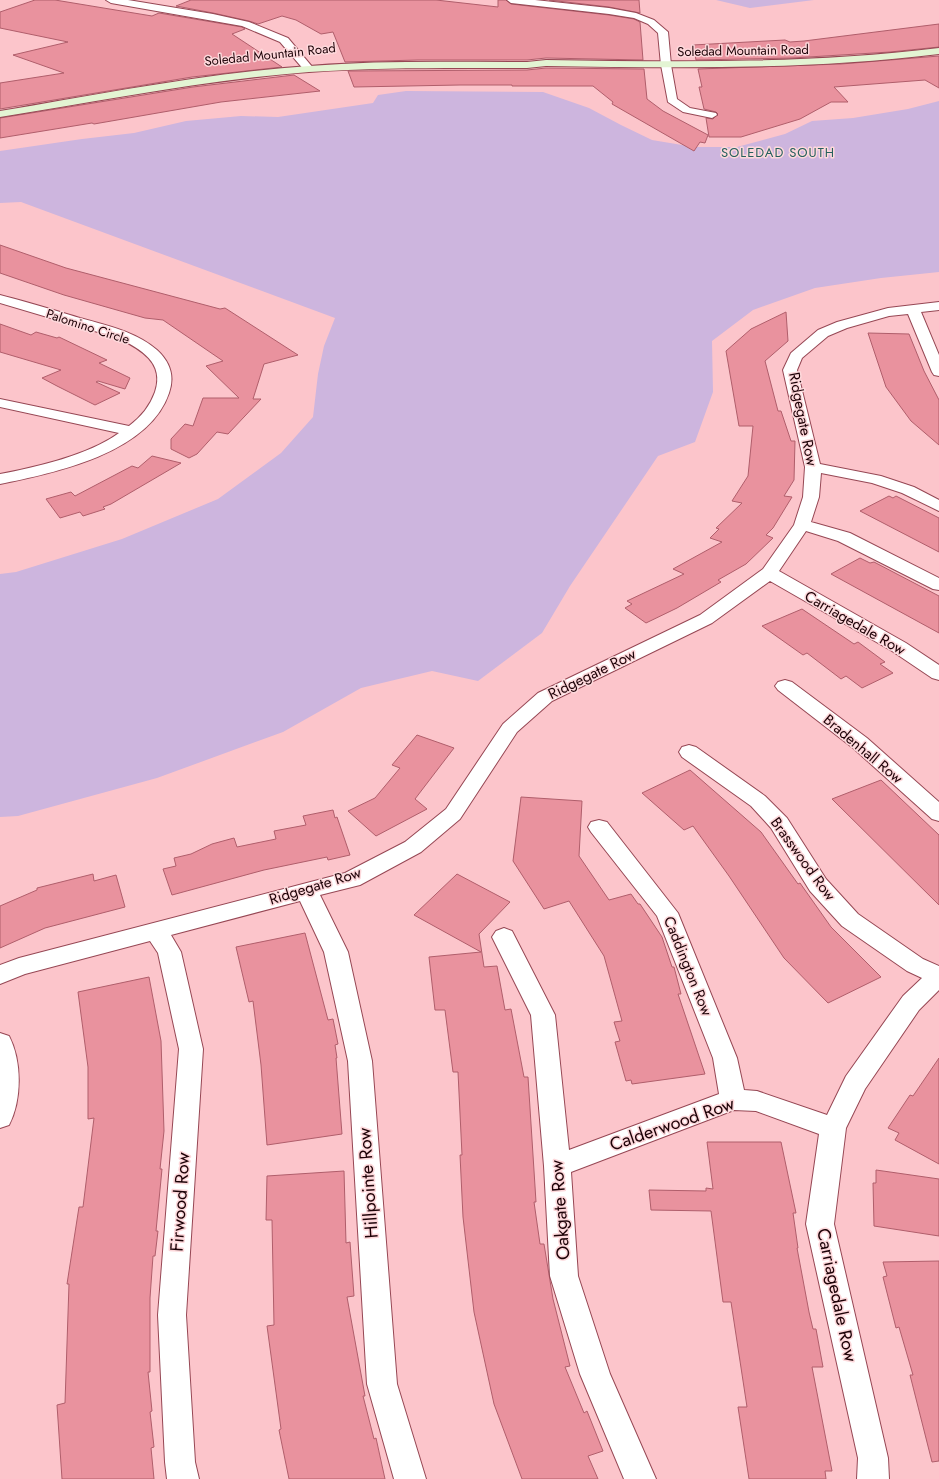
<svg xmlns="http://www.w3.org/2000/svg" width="939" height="1479" font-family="Jost,sans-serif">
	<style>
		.green { fill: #cdb5de }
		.building { fill: #e9929e; stroke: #b05e6b }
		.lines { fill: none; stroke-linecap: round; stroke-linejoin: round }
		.minor-casing { stroke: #964754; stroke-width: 2 }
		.tertiary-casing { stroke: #964754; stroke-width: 2 }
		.secondary-casing { stroke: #964754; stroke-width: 2 }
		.minor { fill: #fff; fill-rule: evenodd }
		.tertiary { fill: #fff; fill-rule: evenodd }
		.secondary { fill: #e3f4d3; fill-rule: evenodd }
		.labels { text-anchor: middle; stroke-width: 3; stroke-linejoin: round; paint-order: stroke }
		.far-street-label { font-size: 13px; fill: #1d0207; stroke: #fdd8db }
		.far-neighbourhood-label { font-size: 13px; letter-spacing: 1px; fill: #26605e; stroke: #fdd8db }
		.street-label { font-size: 15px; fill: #1d0207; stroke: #fdd8db }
		.near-street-label { font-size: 18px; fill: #1d0207; stroke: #fdd8db }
	</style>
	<rect width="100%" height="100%" fill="#fcc5cb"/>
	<g class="green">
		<polygon points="716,0 814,0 750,8"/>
		<polygon points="406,91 543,92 589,108 621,125 652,140 694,147 737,147 785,134 812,121 853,118 908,109 939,101 939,272 881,278 815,288 753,310 712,341 713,392 695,442 658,456 570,586 542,633 478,681 432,671 361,688 283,732 157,778 18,816 0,817 0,574 16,572 122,539 218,499 281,453 313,417 318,374 324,346 335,318 21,202 0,203 0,151 82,139 134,133 186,121 241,116 278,117 373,103 378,95"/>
	</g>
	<g class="building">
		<polygon points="35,0 55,0 152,16 159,13 242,27 245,29 232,34 282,67 192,77 0,109 0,83 64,73 13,55 68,42 0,28 0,12"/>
		<polygon points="191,0 436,0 498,7 498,0 506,0 511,4 609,15 634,19 640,22 643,60 546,58 527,60 418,60 345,62 333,32 321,34 296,20 282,16 258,24 249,21 213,13 176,6"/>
		<polygon points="549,0 639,0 640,13 609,7"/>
		<polygon points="939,24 939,47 890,52 792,58 696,60 693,45 785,40 790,42 804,41"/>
		<polygon points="939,56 939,88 925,80 834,87 848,102 831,102 800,119 741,137 709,137 706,118 713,119 718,114 716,112 704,109 699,87 702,87 698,69 841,64"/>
		<polygon points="546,68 644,69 647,99 663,111 708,135 705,143 700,142 694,151 612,104 613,102 593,86 512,86 512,85 460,85 354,87 348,71 527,70"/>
		<polygon points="294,75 320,91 221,102 94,124 92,123 0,138 0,118 193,87"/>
		<polygon points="0,245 66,268 220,309 225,308 298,355 264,364 253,399 261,399 228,434 217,432 197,454 189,458 171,449 171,439 185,424 193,426 203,398 239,398 206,366 223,361 163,320 145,318 64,295 0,273"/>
		<polygon points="786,312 788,341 765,361 778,411 781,411 791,441 795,441 794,480 784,496 792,497 773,528 766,535 773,538 746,564 718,580 721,582 677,608 646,623 625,608 632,604 627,601 684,574 673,569 722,542 710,538 719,529 716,528 742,503 732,501 748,476 753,426 739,426 726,351 751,329"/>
		<polygon points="0,324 31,335 36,332 57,338 59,337 107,360 99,363 130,378 125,389 98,381 96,382 120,393 95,405 57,386 42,378 61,370 0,352"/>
		<polygon points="868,333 909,334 924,371 939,400 939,445 911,421 886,387"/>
		<polygon points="152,456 181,463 111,504 103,507 105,509 83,516 80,512 60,518 46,499 71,492 75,496 132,466 138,468"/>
		<polygon points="889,496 893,498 896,496 939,518 939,552 860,511"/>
		<polygon points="860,558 870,563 874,562 939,596 939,633 831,574"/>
		<polygon points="802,609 854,644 858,642 885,662 880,664 893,673 862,688 846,676 841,679 807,653 803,655 762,626"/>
		<polygon points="417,735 454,748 415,799 427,809 376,836 348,811 375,798 400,768 392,765"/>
		<polygon points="690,770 761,832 798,884 800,883 831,927 881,977 828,1003 784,958 729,876 693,826 684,830 642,793"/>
		<polygon points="881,780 939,835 939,905 832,799"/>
		<polygon points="521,797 582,801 579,856 609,900 631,894 638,904 640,904 662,937 672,967 674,967 681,994 678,994 705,1074 632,1084 631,1080 626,1081 615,1042 620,1041 614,1022 622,1021 604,956 569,901 544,909 513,861"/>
		<polygon points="333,810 335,818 337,817 350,855 328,860 327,857 264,870 172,895 163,869 176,866 174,858 191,854 212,844 234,838 237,847 276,839 274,831 306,825 303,816"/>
		<polygon points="93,874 94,881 116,875 125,907 45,928 0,948 0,906 37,890 37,888"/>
		<polygon points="457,874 510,902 479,934 484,967 497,966 505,1010 511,1009 524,1077 528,1077 536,1202 534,1202 540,1244 544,1244 553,1299 570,1366 565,1367 584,1413 587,1411 603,1451 588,1456 598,1479 522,1479 494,1404 474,1312 463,1217 460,1155 462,1155 458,1072 453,1072 445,1010 435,1010 429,957 481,952 414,915"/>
		<polygon points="305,933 328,1020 333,1019 338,1044 335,1045 337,1058 336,1058 342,1134 267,1145 261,1065 253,1001 249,1002 236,947"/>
		<polygon points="149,977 161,1041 164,1131 160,1169 162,1169 156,1231 158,1231 155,1256 153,1256 150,1298 150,1372 148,1372 152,1411 150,1412 154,1447 151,1448 154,1479 62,1479 57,1405 65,1403 69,1284 67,1284 79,1207 83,1207 94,1118 88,1119 88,1067 78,992"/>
		<polygon points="939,1058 939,1164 895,1140 899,1133 888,1128 910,1095 913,1096"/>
		<polygon points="707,1142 781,1142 796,1213 793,1213 798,1248 797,1248 809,1312 813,1329 816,1329 823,1367 812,1367 832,1471 825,1471 826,1479 749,1479 738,1407 747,1407 731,1302 723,1302 711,1211 651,1210 649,1190 706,1191 706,1188 713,1189"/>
		<polygon points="876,1170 939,1179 939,1236 874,1226 873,1183 876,1183"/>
		<polygon points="344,1171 346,1243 350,1242 354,1296 347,1297 365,1396 363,1396 374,1439 376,1438 385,1479 289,1479 279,1430 281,1429 267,1326 274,1325 272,1220 266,1220 267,1176"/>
		<polygon points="939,1261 939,1461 932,1462 910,1375 913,1375 899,1327 896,1328 883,1277 887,1276 883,1262"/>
	</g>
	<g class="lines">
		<g class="minor-casing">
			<g id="minor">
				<polygon points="507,0 535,0 609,8 636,13 654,20 668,32 671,65 677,99 690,108 716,113 717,115 712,118 683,112 668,102 661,65 658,33 648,24 634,18 609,14 511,3"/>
				<path d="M0 295C24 301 47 308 70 315 99 324 133 329 157 350 170 362 175 376 169 393 149 453 55 473 0 484V474C37 467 89 455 119 433L0 407V399L129 426C141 417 150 406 155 392 165 363 141 349 118 338L0 303Z"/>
				<polygon points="939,302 939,310 921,312 939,355 939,376 934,375 932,372 908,314 889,316 847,328 828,336 802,358 797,370 820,464 881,476 914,487 939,500 939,511 902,493 872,483 821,473 819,497 811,522 850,533 939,578 939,590 933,589 838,541 806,531 779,571 906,643 939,665 939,680 932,678 892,651 770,581 712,623 552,701 517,732 460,819 421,852 360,885 320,895 348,952 372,1061 397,1384 426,1479 394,1479 367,1384 348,1061 324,952 300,901 171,935 181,952 203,1049 186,1315 195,1462 199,1479 167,1479 165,1462 158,1315 179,1049 158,953 150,941 25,974 0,984 0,965 19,958 345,873 405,842 446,809 503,724 538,693 700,615 763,569 794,525 803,497 805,467 783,370 791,353 818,330 837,322 888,308"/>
				<polygon points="785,680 792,682 867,738 939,802 939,821 932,819 853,748 778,690 775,686 778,682"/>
				<polygon points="689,745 696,747 765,796 787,818 826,879 858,914 923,959 939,966 939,990 919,1010 865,1089 846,1128 834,1224 888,1458 889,1479 857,1479 858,1458 806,1224 819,1134 756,1111 734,1110 571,1172 578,1276 610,1374 656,1479 624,1479 580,1374 550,1276 544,1166 531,1015 492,937 496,931 504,928 512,931 555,1015 569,1150 719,1094 713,1058 657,916 591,832 588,827 591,822 599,820 607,822 678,913 737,1058 744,1090 757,1091 827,1115 846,1076 903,996 922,978 907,971 842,926 810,891 771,828 751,806 682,757 679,752 682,747"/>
				<path d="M0 1033 9 1036C22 1061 22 1100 9 1125L0 1128Z"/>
			</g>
		</g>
		<g class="tertiary-casing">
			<polygon id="tertiary" points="106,0 128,0 213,14 249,22 288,38 314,69 313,71 305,71 280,42 242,26 111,3"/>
		</g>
		<g class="secondary-casing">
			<path id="secondary" d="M939 48V54C808 70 678 68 546 66L527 68C454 68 381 67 309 72 205 80 102 101 0 117V111C102 94 205 73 309 66 381 60 454 62 527 62L546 60C678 62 808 64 939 48Z"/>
		</g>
		<use href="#minor" class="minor"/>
		<use href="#tertiary" class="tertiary"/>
		<use href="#secondary" class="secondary"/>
	</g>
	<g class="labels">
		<g class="far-street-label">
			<text transform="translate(743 50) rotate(-1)" y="5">Soledad Mountain Road</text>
			<text transform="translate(270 54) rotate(-6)" y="5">Soledad Mountain Road</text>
			<text transform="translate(88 326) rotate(18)" y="5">Palomino Circle</text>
		</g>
		<g class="far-neighbourhood-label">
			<text x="778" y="157">SOLEDAD SOUTH</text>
		</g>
		<g class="street-label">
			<text transform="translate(803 419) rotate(79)" y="5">Ridgegate Row</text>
			<text transform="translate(855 623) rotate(30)" y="5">Carriagedale Row</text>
			<text transform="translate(592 674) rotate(-26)" y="5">Ridgegate Row</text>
			<text transform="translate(863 749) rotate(40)" y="5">Bradenhall Row</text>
			<text transform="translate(803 859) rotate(54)" y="5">Brasswood Row</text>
			<text transform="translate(315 886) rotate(-17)" y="5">Ridgegate Row</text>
			<text transform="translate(688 966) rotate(68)" y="5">Caddington Row</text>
		</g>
		<g class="near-street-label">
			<text transform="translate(672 1124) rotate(-19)" y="6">Calderwood Row</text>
			<text transform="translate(368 1183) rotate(-94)" y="6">Hillpointe Row</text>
			<text transform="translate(180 1202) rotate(-86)" y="6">Firwood Row</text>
			<text transform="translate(560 1210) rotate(-94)" y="6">Oakgate Row</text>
			<text transform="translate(837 1295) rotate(78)" y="6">Carriagedale Row</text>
		</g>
	</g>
</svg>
